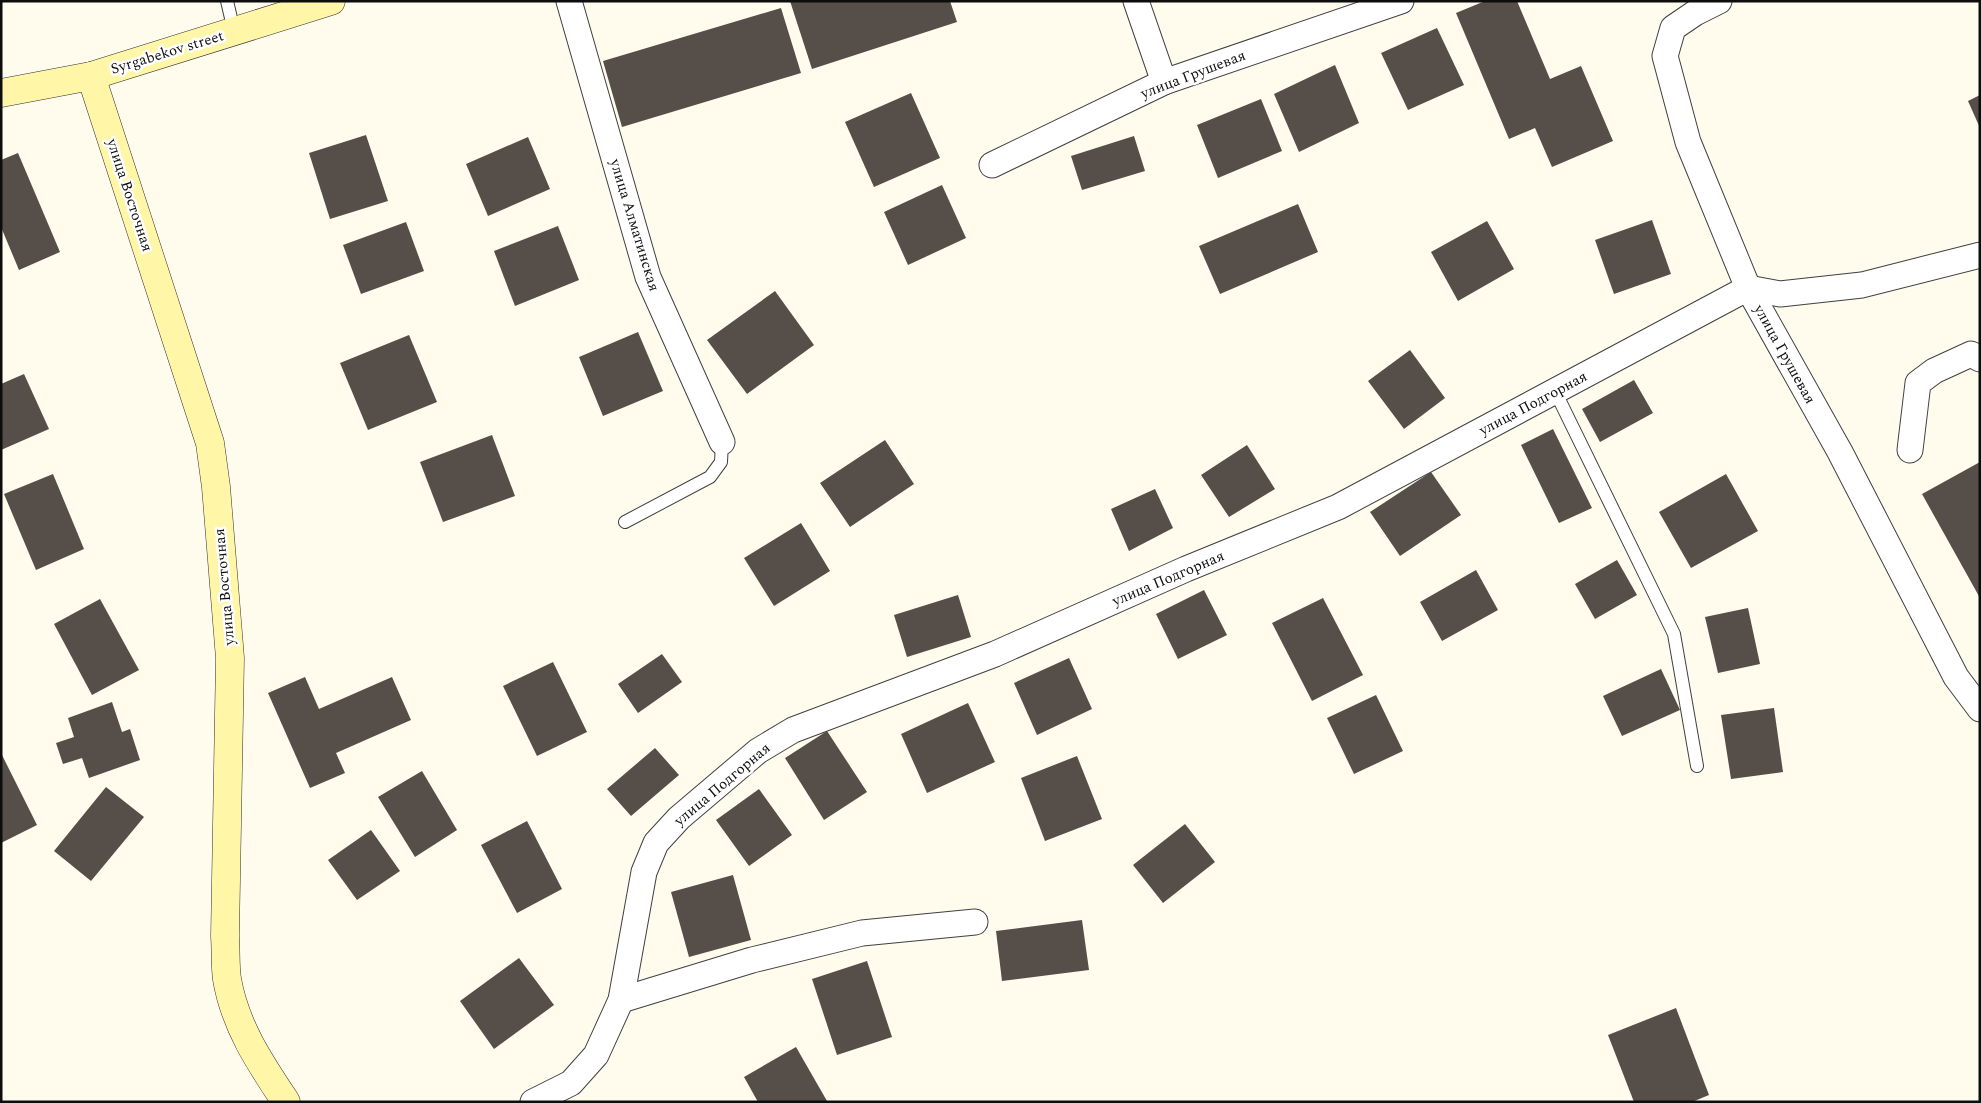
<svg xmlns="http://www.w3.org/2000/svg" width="1981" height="1103" font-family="Spectral,serif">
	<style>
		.building { fill: #564e49 }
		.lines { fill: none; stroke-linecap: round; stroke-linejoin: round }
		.lane-casing { stroke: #404040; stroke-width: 14 }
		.street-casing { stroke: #404040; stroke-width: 27 }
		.secondary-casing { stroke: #2f2f2f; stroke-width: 29 }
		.lane { stroke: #fff; stroke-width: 12 }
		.street { stroke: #fff; stroke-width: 25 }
		.secondary { stroke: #fff6a8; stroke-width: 28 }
		.labels { text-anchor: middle; stroke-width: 5; stroke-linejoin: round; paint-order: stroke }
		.street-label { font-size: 15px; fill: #0d0d0d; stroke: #fff }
	</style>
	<rect width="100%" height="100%" fill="#fffced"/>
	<g class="building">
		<polygon points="790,1 950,1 957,22 812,69"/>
		<polygon points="1485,1 1517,1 1550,79 1581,66 1613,141 1552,167 1535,128 1509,139 1456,13"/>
		<polygon points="781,8 801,73 622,127 603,61"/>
		<polygon points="1437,28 1464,85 1408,110 1381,53"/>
		<polygon points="1335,65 1359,123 1299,152 1274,94"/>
		<polygon points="911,93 940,158 874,187 845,122"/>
		<polygon points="1980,95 1980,128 1968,101"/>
		<polygon points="1261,99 1282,151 1218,178 1197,125"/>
		<polygon points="366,135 388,201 330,219 309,153"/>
		<polygon points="1134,136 1145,171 1082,190 1071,156"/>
		<polygon points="528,137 550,189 488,216 466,164"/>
		<polygon points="18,153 60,252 19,270 1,227 1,160"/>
		<polygon points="942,185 966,238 908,265 884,212"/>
		<polygon points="1298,204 1318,252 1220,294 1199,246"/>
		<polygon points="1652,220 1671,274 1614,294 1595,240"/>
		<polygon points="1487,221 1514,269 1458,301 1431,252"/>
		<polygon points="406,222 424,271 361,294 343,245"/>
		<polygon points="558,226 579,280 515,306 494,251"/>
		<polygon points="775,291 814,345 747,394 707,340"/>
		<polygon points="638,332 663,391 603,416 579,357"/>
		<polygon points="409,335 437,402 368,430 340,363"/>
		<polygon points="1410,350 1445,398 1404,429 1368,381"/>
		<polygon points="24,374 49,429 1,450 1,384"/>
		<polygon points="1634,380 1653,413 1600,442 1582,409"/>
		<polygon points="1553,429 1592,508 1559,523 1521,445"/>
		<polygon points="492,435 515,496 443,522 420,462"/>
		<polygon points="885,440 914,484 850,527 820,483"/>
		<polygon points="1247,445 1275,489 1229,517 1201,475"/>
		<polygon points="1980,462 1980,598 1922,494"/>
		<polygon points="1431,472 1461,515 1400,556 1370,512"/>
		<polygon points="53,474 84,549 36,570 4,494"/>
		<polygon points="1726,474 1758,531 1691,568 1659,512"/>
		<polygon points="1155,489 1173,528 1129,551 1111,509"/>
		<polygon points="801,523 830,571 774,606 744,558"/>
		<polygon points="1617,560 1637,595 1595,619 1575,584"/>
		<polygon points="1476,570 1498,610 1442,641 1420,602"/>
		<polygon points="1204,590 1227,635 1178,659 1156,614"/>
		<polygon points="958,595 971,637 907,657 894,615"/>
		<polygon points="1323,598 1363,675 1312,701 1272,623"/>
		<polygon points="100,599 139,670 92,695 54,624"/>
		<polygon points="1748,608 1760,664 1718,673 1705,617"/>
		<polygon points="662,654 682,682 638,713 618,684"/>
		<polygon points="1069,658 1092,709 1037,735 1014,683"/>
		<polygon points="553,662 587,732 537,756 503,686"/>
		<polygon points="1661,669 1680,710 1622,736 1603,696"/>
		<polygon points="305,677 319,709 392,677 411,720 336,753 345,773 310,788 268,693"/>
		<polygon points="1376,695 1403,751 1354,774 1327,718"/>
		<polygon points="112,702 122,732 130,729 140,760 89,778 82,758 63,764 56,743 74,737 68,718"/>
		<polygon points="968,703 995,762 927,793 901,734"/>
		<polygon points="1774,708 1783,772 1731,779 1721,715"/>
		<polygon points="827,731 867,792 824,820 785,758"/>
		<polygon points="655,748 679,775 631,816 607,789"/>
		<polygon points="1,753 37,825 1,843"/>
		<polygon points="1077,756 1102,819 1045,841 1021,778"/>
		<polygon points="422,771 457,830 415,857 378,797"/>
		<polygon points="106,787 144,817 91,881 54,851"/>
		<polygon points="759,789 792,835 749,866 716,820"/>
		<polygon points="527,821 562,889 517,913 481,845"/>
		<polygon points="1185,824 1215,862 1163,903 1133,865"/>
		<polygon points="371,830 400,871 357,900 328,860"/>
		<polygon points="733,875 751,940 689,957 671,892"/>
		<polygon points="1082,920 1089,970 1002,981 996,931"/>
		<polygon points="519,958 554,1005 494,1049 460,1001"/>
		<polygon points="867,961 892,1037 837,1055 812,979"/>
		<polygon points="1676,1008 1709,1095 1692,1102 1634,1102 1608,1035"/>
		<polygon points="796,1047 827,1101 758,1102 744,1077"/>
	</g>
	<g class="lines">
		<g class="lane-casing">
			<g id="lane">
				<polyline points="227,1 234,31"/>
				<polyline points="1555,391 1674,634 1697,766"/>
				<polyline points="625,522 710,477 721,462 722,442"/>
			</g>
		</g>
		<g class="street-casing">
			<g id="street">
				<polyline points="569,1 648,277 722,442"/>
				<polyline points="1136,1 1164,82"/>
				<polyline points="1719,1 1695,13 1673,28 1665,56 1688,142 1748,288 1840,452 1956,677 1980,709"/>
				<polyline points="992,165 1164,82 1401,1"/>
				<polyline points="1910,450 1918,383 1934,371 1971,354 1980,359"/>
				<polyline points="621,1000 752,960 862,933 975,922"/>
				<polyline points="533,1102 571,1083 596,1055 621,1000 644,872 656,843 679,818 758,751 793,730 995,654 1186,569 1338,507 1748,288 1780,294 1862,285 1980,255"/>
			</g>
		</g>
		<g class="secondary-casing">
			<g id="secondary">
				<path d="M91 76 210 443 216 487 230 658 225 936C226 950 225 966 227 979 235 1026 260 1063 286 1102"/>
				<polyline points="1,93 91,76 331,1"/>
			</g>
		</g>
		<use href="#lane" class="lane"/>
		<use href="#street" class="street"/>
		<use href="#secondary" class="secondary"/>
	</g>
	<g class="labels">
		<g class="street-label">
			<text transform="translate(167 52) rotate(-17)" y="5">Syrgabekov street</text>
			<text transform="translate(1193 74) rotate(-21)" y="5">улица Грушевая</text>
			<text transform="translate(130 195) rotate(72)" y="5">улица Восточная</text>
			<text transform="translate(635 225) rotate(73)" y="5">улица Алматинская</text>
			<text transform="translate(1785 354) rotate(61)" y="5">улица Грушевая</text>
			<text transform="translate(1533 403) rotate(-28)" y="5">улица Подгорная</text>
			<text transform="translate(1168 578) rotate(-23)" y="5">улица Подгорная</text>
			<text transform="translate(224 587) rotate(-95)" y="5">улица Восточная</text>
			<text transform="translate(722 784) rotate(-40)" y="5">улица Подгорная</text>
		</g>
	</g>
	<rect width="1981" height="1103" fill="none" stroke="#0d0d0d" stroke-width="5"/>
</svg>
